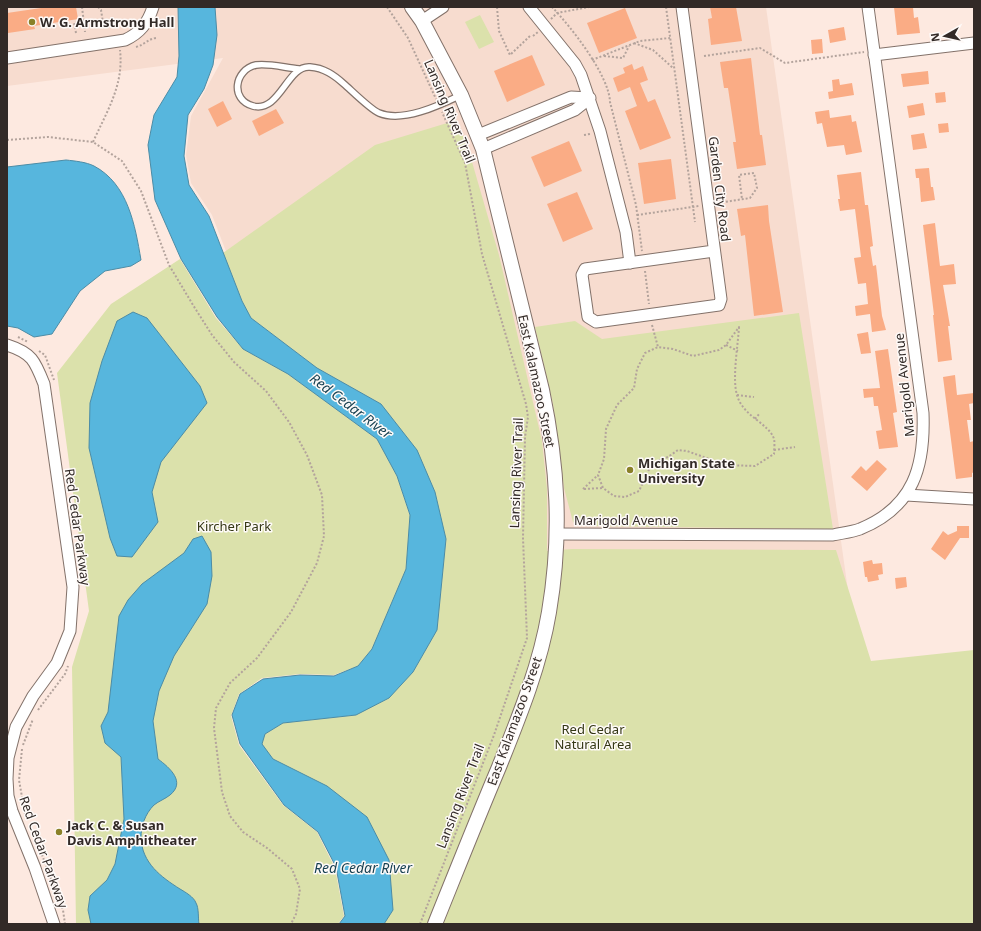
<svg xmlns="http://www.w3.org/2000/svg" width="981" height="931" font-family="'Noto Sans',sans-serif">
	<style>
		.built { fill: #f7dccf }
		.green { fill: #dbe1ab }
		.water { fill: #57b6dd; stroke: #4c8ca6 }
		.building { fill: #faac85 }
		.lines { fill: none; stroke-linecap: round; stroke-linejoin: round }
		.service-casing { stroke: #83726a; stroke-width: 8 }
		.minor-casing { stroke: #83726a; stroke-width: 13 }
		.tertiary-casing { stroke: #83726a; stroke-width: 16 }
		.path { stroke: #b3a39c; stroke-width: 2; stroke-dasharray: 2 2; stroke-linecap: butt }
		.service { stroke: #fff; stroke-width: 5.5 }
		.minor { stroke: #fff; stroke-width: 11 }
		.tertiary { stroke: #fff; stroke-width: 14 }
		.poi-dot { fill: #8a8128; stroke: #fefaf8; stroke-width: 1.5 }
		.labels { text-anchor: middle; stroke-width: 3; stroke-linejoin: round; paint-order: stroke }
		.poi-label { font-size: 13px; font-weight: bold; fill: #322a27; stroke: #fefaf8; text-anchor: start }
		.street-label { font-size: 13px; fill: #322a27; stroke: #fefaf8 }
		.park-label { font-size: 13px; fill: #343714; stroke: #fefaf8 }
		.water-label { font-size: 14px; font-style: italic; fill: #153f50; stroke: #fefaf8 }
	</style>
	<rect width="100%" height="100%" fill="#fde9e0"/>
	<polygon class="built" points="7,7 766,7 860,676 974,924 357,718 437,491 244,298 212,215 191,183 186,155 191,116 223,58 7,86"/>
	<g class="green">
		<polygon points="480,15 494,42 479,49 465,22"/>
		<polygon points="457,120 470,155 499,255 542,441 547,489 547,551 572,549 836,550 871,661 974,650 974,924 384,924 393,910 295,771 273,759 261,744 265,734 283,723 356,715 413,672 437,630 446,539 381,404 317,368 251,318 242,301 223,253 375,145"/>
		<polygon points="180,259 216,318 243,349 288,374 377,439 397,476 410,516 406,569 372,649 358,666 334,675 300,674 262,678 239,694 231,716 239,745 283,805 317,832 335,868 344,916 338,924 76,924 72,667 89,611 57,373 111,304"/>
		<polygon points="799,313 833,529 581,526 573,522 564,488 553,404 535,327 575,321 602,339"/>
	</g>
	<g class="water">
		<polygon points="178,7 215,7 217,35 213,65 204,89 188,115 184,156 189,185 209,216 242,301 251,318 317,368 381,404 417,450 435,492 446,539 437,630 413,672 389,698 356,715 283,723 265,734 262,744 273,759 327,786 367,817 389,860 393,910 384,924 339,924 345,916 336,867 318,832 284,805 240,744 232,715 240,694 263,679 300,675 334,676 358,666 372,649 406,569 410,515 397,476 377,439 288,374 243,349 217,317 181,259 155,200 148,145 154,115 177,77 179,56"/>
		<path d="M66 160C75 161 86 162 94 166 128 184 135 225 141 260L131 266 105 271 80 291 52 334 34 337 18 328 7 326V167Z"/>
		<polygon points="133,312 147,318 200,386 207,403 161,462 152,492 158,522 132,557 117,556 110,538 89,448 90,403 102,361 117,321"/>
		<path d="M202 536 211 552 212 576 207 604 174 656 159 691 153 721 158 759C170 768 186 782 170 795 165 799 159 801 154 805 145 814 141 826 141 838 142 863 161 877 180 889 185 892 194 897 196 903 199 908 198 918 199 924H91L88 910 90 896 107 880 115 864 124 819 121 757 105 743 101 726 108 712 119 616 128 600 142 584 184 553 193 539Z"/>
	</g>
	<g class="building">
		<polygon points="48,7 76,7 78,19 34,26 35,29 8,33 7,13"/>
		<polygon points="710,7 736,7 742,41 711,45 708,19 712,18"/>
		<polygon points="894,7 913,7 914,18 918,17 920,33 897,35"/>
		<polygon points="625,8 637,38 599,53 587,23"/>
		<polygon points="844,27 846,40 830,43 828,30"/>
		<polygon points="822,39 823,53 812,54 811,40"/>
		<polygon points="532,55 545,85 507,102 494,71"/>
		<polygon points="751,58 760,135 762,135 766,165 737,169 733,142 736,142 728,88 724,88 720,62"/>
		<polygon points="632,64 634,70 643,66 648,80 640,83 648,102 655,99 671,138 640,150 625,111 637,106 630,87 618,92 613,78 625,73 623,68"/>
		<polygon points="928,71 929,84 903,87 901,74"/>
		<polygon points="839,79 840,85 852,83 854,95 829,99 828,92 833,91 832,80"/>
		<polygon points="945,92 946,102 936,103 935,93"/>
		<polygon points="223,101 232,119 217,127 208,109"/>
		<polygon points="923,103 925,115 909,118 907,106"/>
		<polygon points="276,109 284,123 259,136 252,121"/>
		<polygon points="829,110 830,118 851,115 852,122 856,121 862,152 846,155 844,145 827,147 822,123 817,124 815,112"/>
		<polygon points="948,123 949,132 939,133 938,124"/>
		<polygon points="924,133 927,148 913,150 911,135"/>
		<polygon points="569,141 582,171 544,187 531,157"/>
		<polygon points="671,159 676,199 644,204 638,163"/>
		<polygon points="929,168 931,187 933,187 935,200 921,202 919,178 916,178 915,169"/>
		<polygon points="861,172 865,205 868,205 873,246 870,247 873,266 876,265 882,316 886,330 872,332 870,314 856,316 855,306 868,304 866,283 858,284 854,258 861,257 855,209 840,211 838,199 840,199 837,175"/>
		<polygon points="577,192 593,229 563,242 547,204"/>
		<polygon points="768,205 769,221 783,312 754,316 745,235 741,236 737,209"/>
		<polygon points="935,223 940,266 954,264 956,284 943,285 950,326 948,326 952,360 938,362 933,315 934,315 923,225"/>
		<polygon points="868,332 871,353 861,354 857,334"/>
		<polygon points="888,349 897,412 893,413 898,447 879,449 876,431 882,430 878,406 874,406 873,397 864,398 863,389 880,388 875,351"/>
		<polygon points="955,375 957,395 974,393 974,403 969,404 971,420 967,420 970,442 974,441 974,472 972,473 972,477 956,479 943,377"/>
		<polygon points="877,460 887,469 867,491 851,477 861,466 866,471"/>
		<polygon points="957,526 969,526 969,538 960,538 945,560 931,549 943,531 948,535 957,531"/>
		<polygon points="872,560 873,564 882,563 883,574 878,575 879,580 868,582 867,577 865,577 863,562"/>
		<polygon points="906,577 907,587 896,589 895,578"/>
	</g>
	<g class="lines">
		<g class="service-casing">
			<path id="service" d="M299 69C286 68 269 63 256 65 234 70 230 100 253 106 280 113 287 65 310 67 324 68 334 75 344 84 352 91 371 110 379 113 403 123 440 105 461 95"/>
		</g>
		<g class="minor-casing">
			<g id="minor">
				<polyline points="529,7 575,64 581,75 600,131 626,232 630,263"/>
				<polyline points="682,7 721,299 719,305 596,322 588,317 582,275 585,269 714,251"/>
				<polyline points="422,21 443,7"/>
				<polyline points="874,55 974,43"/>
				<path d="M7 58 125 40C140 33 148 23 153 7"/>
				<polyline points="478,135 571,97 589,98"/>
				<polyline points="483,149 575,110 590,98"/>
				<path d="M7 345C32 353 35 361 44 384L73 587 70 631 57 663 33 696 16 727 8 758 7 779 8 796 12 811 35 868 54 924"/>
				<polyline points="906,495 974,499"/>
				<path d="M557 534 833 535C842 533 852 532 860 529 914 507 925 466 923 413L868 7"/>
			</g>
		</g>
		<g class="tertiary-casing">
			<path id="tertiary" d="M412 7 422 21 461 95 483 149 542 390C558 467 562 534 549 612 540 666 519 717 499 767 477 819 456 872 435 924"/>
		</g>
		<g class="path">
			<polyline points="82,7 85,32"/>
			<polyline points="98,7 101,10 104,29"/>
			<polyline points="387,7 408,38 436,99"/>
			<polyline points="497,7 499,31 510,55 531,35"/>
			<path d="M552 7C571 27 609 75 610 102L636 205 642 251"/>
			<polyline points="666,7 695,222"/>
			<polyline points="551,19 557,13 589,7"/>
			<polyline points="76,33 74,23 83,21"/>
			<polyline points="533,36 538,32"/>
			<polyline points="634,43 653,50 673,68"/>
			<path d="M136 47C144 45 148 39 156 38"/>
			<polyline points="604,56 623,58 629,46"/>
			<polyline points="704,56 760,48 785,63 864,52"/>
			<polyline points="592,60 640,41 670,38"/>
			<polyline points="584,135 590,134"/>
			<polyline points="7,140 48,137 93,142 122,161 141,191 169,265 193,305 212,335 234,362 266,391 289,422 307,455 322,495 324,536 317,563 291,612 257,658 230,683 216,708 214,728 222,792 230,816 243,832 267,848 292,869 300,889 296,914 291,924"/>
			<path d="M93 142C107 111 124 85 120 50"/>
			<polyline points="718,203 750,198 757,188 754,173 739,175 742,199"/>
			<polyline points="637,215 699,206"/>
			<polyline points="645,271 649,304"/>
			<polyline points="652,325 658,347"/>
			<path d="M739 327C738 345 732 379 737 395 743 417 769 423 774 439 775 443 774 450 774 454L755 466 726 465 687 451 678 450 668 457 652 463 639 491 625 497 614 496 603 488 598 475 604 459 606 429 617 405 634 388 637 369 645 353 658 347 673 349 693 356 719 350 726 345Z"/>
			<polyline points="18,337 28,342"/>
			<polyline points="726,345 738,351"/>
			<polyline points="39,351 45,355 54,380"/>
			<polyline points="737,395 754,397"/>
			<polyline points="755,419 760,413"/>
			<polyline points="774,450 795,447"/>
			<polyline points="583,489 598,475"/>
			<polyline points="584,489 603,488"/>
			<polyline points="38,710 65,674 68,666"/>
			<polyline points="23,745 33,719"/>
			<polyline points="22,749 19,780 25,814"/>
			<polyline points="39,847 63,910 65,924"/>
			<polyline points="420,924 494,735 527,638 523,538 525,437 528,417 526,404 482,254 465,163 442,112"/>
		</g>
		<use href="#service" class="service"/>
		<use href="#minor" class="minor"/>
		<use href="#tertiary" class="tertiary"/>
	</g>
	<g class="poi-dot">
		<circle cx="32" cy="22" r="4"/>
		<circle cx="630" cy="470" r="4"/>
		<circle cx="59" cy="832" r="4"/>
	</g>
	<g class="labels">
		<g class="poi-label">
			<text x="40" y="27">W. G. Armstrong Hall</text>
			<text x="638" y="468">Michigan State<tspan x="638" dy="15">University</tspan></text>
			<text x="67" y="830">Jack C. &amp; Susan<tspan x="67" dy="15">Davis Amphitheater</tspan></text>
		</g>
		<g class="street-label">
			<text transform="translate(450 111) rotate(67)" y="5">Lansing River Trail</text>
			<text transform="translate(720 189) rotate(83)" y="5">Garden City Road</text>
			<text transform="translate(537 381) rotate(78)" y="5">East Kalamazoo Street</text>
			<text transform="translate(904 385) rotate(-96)" y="5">Marigold Avenue</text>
			<text transform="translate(516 473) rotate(-88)" y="5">Lansing River Trail</text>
			<text x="626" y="525">Marigold Avenue</text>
			<text transform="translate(78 527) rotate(82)" y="5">Red Cedar Parkway</text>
			<text transform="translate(514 721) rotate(-70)" y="5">East Kalamazoo Street</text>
			<text transform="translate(460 796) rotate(-69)" y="5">Lansing River Trail</text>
			<text transform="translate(44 852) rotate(70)" y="5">Red Cedar Parkway</text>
		</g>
		<g class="park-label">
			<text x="234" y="531">Kircher Park</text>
			<text x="593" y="734">Red Cedar<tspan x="593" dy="15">Natural Area</tspan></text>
		</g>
		<g class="water-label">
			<text transform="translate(351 406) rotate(37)" y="5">Red Cedar River</text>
			<text x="363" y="873">Red Cedar River</text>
		</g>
	</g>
	<rect width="981" height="931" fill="none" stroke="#322a27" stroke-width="16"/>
	<g transform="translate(945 36) rotate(262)" stroke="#fefaf8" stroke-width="3" paint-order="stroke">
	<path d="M0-3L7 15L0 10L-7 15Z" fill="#322a27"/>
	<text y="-6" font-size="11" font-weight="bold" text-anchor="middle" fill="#322a27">N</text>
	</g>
</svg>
